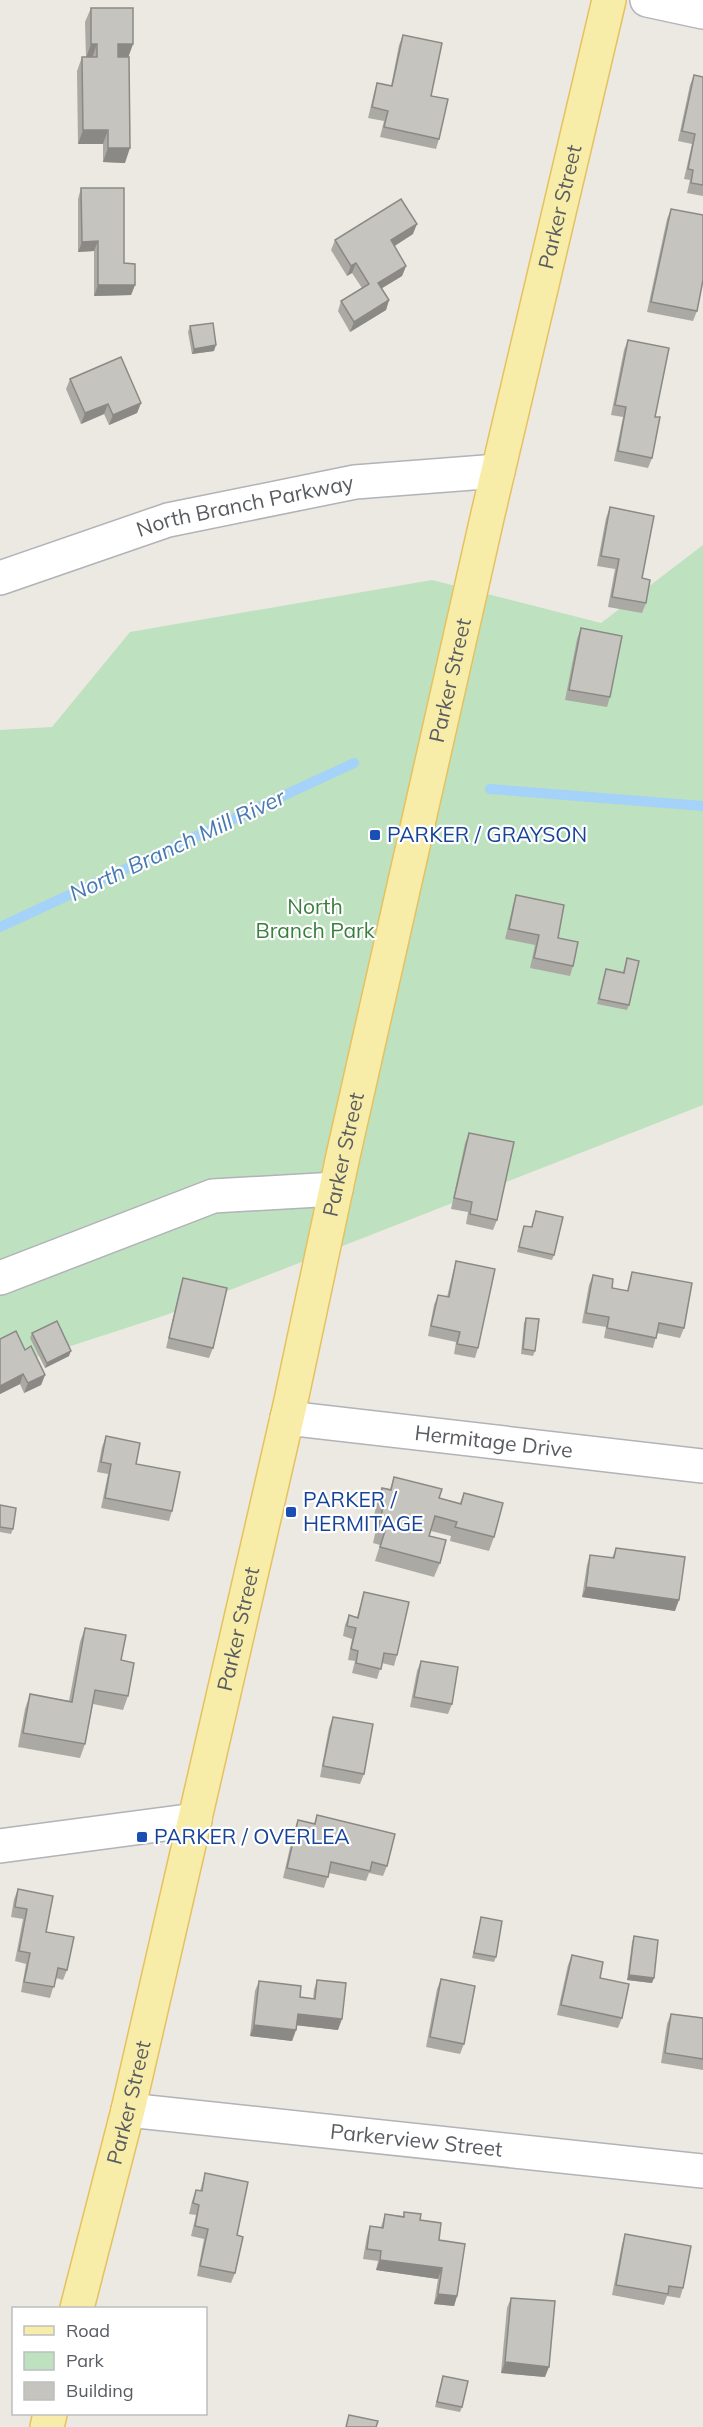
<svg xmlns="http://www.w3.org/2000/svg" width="703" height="2427" font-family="Mulish,sans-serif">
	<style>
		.green { fill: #bee1bf }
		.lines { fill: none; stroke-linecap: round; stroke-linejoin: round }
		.stream { stroke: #a4d2f8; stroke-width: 10 }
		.street-casing { stroke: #b1b3b7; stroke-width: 36 }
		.secondary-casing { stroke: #b0b3b7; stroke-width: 36 }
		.primary-casing { stroke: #e5c15f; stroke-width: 36 }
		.street { stroke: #fff; stroke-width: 33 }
		.secondary { stroke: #fff; stroke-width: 33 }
		.primary { stroke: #f8eca9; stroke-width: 33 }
		.wall { fill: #aaa9a3 }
		.shaded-wall { fill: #8b8985 }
		.building { fill: #c6c4be; stroke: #8b8985; stroke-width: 1.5 }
		.transit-dot { fill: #1a4fb4; stroke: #fff; stroke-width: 2 }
		.labels { text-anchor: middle; stroke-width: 4.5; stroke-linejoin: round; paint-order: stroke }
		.street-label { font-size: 21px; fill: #595c60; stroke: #fff }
		.transit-label { font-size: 21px; fill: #164399; stroke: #fff; text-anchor: start }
		.park-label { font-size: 21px; fill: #3a7f3e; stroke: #fff }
		.water-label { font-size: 22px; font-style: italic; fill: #4679b0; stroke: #fff }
	</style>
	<rect width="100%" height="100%" fill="#ebe9e1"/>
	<polygon class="green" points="703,545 703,1105 166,1315 0,1369 0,730 52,727 130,632 432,580 601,623"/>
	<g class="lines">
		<g class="stream">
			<polyline points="490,789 703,806"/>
			<polyline points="0,927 354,763"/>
		</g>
		<g class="street-casing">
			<g id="street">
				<polyline points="647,0 703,12"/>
				<polyline points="0,1278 213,1196 336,1189"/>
				<path id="s1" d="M287 1418 703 1466"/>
				<polyline points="0,1846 195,1820"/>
				<path id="s2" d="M128 2110 703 2171"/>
			</g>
		</g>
		<g class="secondary-casing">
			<g id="secondary">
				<path id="s3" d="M0 578 168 520 355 482 498 471"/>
			</g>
		</g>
		<g class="primary-casing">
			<g id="primary">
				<path id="s4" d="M77 2308 128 2110 290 1405 343 1156 487 518 609 0"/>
				<polyline points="47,2427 50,2414"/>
			</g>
		</g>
		<use href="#street" class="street"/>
		<use href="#secondary" class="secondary"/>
		<use href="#primary" class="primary"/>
	</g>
	<g class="wall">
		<polygon points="91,8 133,44 128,57 125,163 103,162 103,144 78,144 77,71 82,57 86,57 85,22"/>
		<polygon points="403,35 431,96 439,139 436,149 380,137 384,121 368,118 374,93 377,83 391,86 399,45"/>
		<polygon points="694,75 703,77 703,196 687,193 690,180 684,179 692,144 678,141 690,85"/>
		<polygon points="81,188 124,263 135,285 131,295 94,296 94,251 78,252 78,199"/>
		<polygon points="671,209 697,311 693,321 647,312 667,219"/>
		<polygon points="413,234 394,246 406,266 402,276 382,288 389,300 386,310 350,332 338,311 341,301 362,288 352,273 347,276 331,250 335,240"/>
		<polygon points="190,326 214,351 192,354 188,332"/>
		<polygon points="628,340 655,417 652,458 648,468 614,461 623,417 611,415 624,350"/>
		<polygon points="70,379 141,403 137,413 109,425 104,414 81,424 66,389"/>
		<polygon points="610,507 642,578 646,603 642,613 608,607 615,569 597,566 606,518"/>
		<polygon points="581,628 610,697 607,707 565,700 577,639"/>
		<polygon points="516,895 558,938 573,966 570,976 530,968 535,945 505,939 513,905"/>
		<polygon points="627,958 629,1005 627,1010 597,1004 606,969 623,972"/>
		<polygon points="469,1133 497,1220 493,1230 466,1224 468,1212 451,1209 465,1143"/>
		<polygon points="536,1211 554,1255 552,1260 517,1252 524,1226 531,1227"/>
		<polygon points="456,1261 478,1348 475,1358 454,1354 456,1342 428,1336 434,1305 438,1295 447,1297 453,1272"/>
		<polygon points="632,1272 684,1328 680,1338 657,1333 653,1348 604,1338 606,1327 582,1323 589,1285 593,1275 612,1288 627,1291"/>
		<polygon points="183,1278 213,1348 209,1358 166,1348 180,1288"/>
		<polygon points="526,1318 535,1351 533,1356 521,1354 524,1323"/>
		<polygon points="32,1333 69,1356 45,1368 30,1338"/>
		<polygon points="0,1339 25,1350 45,1375 41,1385 24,1393 20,1384 0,1394"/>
		<polygon points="106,1436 172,1511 169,1521 101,1508 108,1474 97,1472 102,1447"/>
		<polygon points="394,1477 439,1498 460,1503 464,1493 494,1537 489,1551 450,1541 451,1536 431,1531 429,1536 440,1563 434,1577 375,1561 380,1545 373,1543 379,1517 374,1516 377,1502 382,1488 390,1489"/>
		<polygon points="0,1505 13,1529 11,1534 0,1532"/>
		<polygon points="616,1548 675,1611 582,1597 587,1565 590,1555 612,1558"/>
		<polygon points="364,1592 397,1655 394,1666 382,1663 377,1679 352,1673 355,1661 348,1660 352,1639 343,1636 345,1625 349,1615 357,1617 361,1602"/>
		<polygon points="85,1628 121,1660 128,1696 123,1710 93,1704 85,1744 80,1758 18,1747 25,1709 30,1694 69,1701 80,1642"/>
		<polygon points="421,1661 452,1704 448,1714 410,1707 417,1671"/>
		<polygon points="333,1717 364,1774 360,1784 320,1777 329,1728"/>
		<polygon points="317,1815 387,1866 383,1876 369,1873 366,1881 329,1873 324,1888 283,1878 294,1830 298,1820 314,1824"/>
		<polygon points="18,1889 46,1932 67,1970 63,1980 56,1978 50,1998 21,1992 26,1964 15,1961 23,1919 11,1917 14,1899"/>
		<polygon points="481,1917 496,1957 494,1962 472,1958"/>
		<polygon points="634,1936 652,1983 627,1980 632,1942"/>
		<polygon points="572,1955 600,1978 622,2018 618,2028 557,2015 568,1965"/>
		<polygon points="441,1979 464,2044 460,2054 426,2047 437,1989"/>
		<polygon points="317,1980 338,2030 297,2025 296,2030 292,2041 250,2036 255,1991 259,1981 300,1997 313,1999 314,1990"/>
		<polygon points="671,2014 703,2018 703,2070 661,2063 667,2024"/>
		<polygon points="205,2173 237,2235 235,2273 231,2283 197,2276 204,2239 191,2236 196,2215 189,2214 192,2201 196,2190 200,2191"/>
		<polygon points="404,2212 420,2220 439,2240 457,2296 454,2306 434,2304 438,2279 376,2270 378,2261 363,2259 367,2236 370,2226 381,2227 385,2214 403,2216"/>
		<polygon points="625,2234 683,2288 680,2298 667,2296 664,2305 612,2295 622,2244"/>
		<polygon points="511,2298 545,2377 501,2373 507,2308"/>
		<polygon points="443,2376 462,2407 460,2412 435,2407"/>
	</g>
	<g class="shaded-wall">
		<polygon points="91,44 97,44 92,58 86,58"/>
		<polygon points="118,44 133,44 128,58 113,58"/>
		<polygon points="83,130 108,130 103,144 78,144"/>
		<polygon points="108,148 130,148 125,163 103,162"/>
		<polygon points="417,224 413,234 387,251 391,240"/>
		<polygon points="98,241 94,251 78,252 82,242"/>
		<polygon points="356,263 352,273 347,276 351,266"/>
		<polygon points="406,266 402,276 374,293 378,283"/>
		<polygon points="98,285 135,285 131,295 94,296"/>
		<polygon points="389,300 386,310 350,332 354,322"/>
		<polygon points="216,345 214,351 192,354 194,349"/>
		<polygon points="141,403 137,413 109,425 113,415"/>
		<polygon points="108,404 104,414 81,424 85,413"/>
		<polygon points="71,1351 69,1356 45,1368 47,1363"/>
		<polygon points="23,1374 20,1384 0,1394 0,1386"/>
		<polygon points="45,1375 41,1385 24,1393 28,1383"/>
		<polygon points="586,1587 679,1600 675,1611 582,1597"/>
		<polygon points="629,1975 654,1978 652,1983 627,1980"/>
		<polygon points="298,2014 342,2019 338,2030 294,2025"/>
		<polygon points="254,2025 296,2030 292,2041 250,2036"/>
		<polygon points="380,2260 442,2268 438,2279 376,2270"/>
		<polygon points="438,2294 457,2296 454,2306 434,2304"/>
		<polygon points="505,2362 549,2367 545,2377 501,2373"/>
	</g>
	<g class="building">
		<polygon points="91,8 133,8 133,44 118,44 118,57 129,57 130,148 108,148 108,130 83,130 82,57 97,57 97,44 91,44"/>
		<polygon points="403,35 442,43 431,96 448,99 439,139 384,127 388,111 372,107 377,83 392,86"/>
		<polygon points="694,75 703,77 703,185 691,183 693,170 688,169 695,134 682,131"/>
		<polygon points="81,188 124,188 124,263 135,264 135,285 98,285 98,241 82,242"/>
		<polygon points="401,199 417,224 391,240 406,266 378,283 389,300 354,322 341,301 369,284 356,263 351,266 335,240"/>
		<polygon points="671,209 703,215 703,280 697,311 651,302"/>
		<polygon points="213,323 216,345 194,349 190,326"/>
		<polygon points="628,340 669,348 655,417 660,417 652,458 618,451 626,407 615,405"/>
		<polygon points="121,357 141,403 113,415 108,404 85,413 70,379"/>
		<polygon points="610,507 654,516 642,578 650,580 646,603 612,597 619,559 601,556"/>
		<polygon points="581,628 622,636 610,697 569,690"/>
		<polygon points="516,895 564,905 558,938 578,942 573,966 534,958 539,935 509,929"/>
		<polygon points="627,958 639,961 629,1005 599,999 606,969 624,973"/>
		<polygon points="469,1133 514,1142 497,1220 470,1214 472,1202 454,1198"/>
		<polygon points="536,1211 563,1217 554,1255 519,1247 524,1226 532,1227"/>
		<polygon points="456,1261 495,1269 478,1348 457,1344 460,1332 431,1326 438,1295 449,1297"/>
		<polygon points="632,1272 692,1283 684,1328 659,1323 656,1338 607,1328 609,1317 586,1313 593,1275 613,1279 612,1288 628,1291"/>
		<polygon points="183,1278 227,1288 213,1348 169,1338"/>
		<polygon points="526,1318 539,1319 535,1351 523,1349"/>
		<polygon points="57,1321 71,1351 47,1363 32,1333"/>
		<polygon points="16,1331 25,1350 31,1346 45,1375 28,1383 23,1374 0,1386 0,1339"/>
		<polygon points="106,1436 140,1443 136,1464 180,1472 172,1511 105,1498 111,1464 101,1462"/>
		<polygon points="394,1477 442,1489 439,1498 461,1504 464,1493 503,1503 494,1537 455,1527 457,1522 435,1516 429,1536 446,1540 440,1563 380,1547 385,1531 378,1529 384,1503 379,1502 382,1488 391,1490"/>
		<polygon points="0,1505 16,1508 13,1529 0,1527"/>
		<polygon points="616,1548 685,1557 679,1600 586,1587 590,1555 614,1558"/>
		<polygon points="364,1592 409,1602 397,1655 384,1653 381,1669 356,1663 358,1651 351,1649 356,1628 347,1626 349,1615 358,1618"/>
		<polygon points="85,1628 126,1635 121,1660 134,1663 128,1696 95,1690 85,1744 23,1733 30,1694 72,1702"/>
		<polygon points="421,1661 458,1667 452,1704 414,1697"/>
		<polygon points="333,1717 373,1724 364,1774 323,1766"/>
		<polygon points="317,1815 395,1834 387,1866 372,1862 370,1871 331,1862 328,1877 287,1868 298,1820 315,1824"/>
		<polygon points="18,1889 53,1896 46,1932 74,1937 67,1970 58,1968 54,1987 24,1982 30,1953 19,1951 27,1909 15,1907"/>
		<polygon points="481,1917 502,1921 496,1957 474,1953"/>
		<polygon points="634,1936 658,1940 654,1978 629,1975"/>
		<polygon points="572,1955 603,1962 600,1978 629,1984 622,2018 561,2005"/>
		<polygon points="441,1979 475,1986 464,2044 430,2037"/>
		<polygon points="317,1980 346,1983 342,2019 298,2014 296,2030 254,2025 259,1981 301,1986 300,1997 315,1999"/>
		<polygon points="671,2014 703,2018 703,2059 665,2053"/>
		<polygon points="205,2173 248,2182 237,2235 243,2237 235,2273 200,2266 208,2229 195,2226 199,2205 193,2203 196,2190 202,2191"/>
		<polygon points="404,2212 421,2214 420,2220 441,2223 439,2240 465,2244 457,2296 438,2294 442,2268 380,2260 381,2251 367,2249 370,2226 383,2228 385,2214 404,2217"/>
		<polygon points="625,2234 691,2246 683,2288 669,2286 668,2294 616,2285"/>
		<polygon points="511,2298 555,2301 549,2367 505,2362"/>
		<polygon points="443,2376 468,2381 462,2407 437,2402"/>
		<polygon points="349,2415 378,2421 376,2427 346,2427"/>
	</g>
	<g class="transit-dot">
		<rect x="369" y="829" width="12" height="12" rx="3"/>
		<rect x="285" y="1506" width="12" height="12" rx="3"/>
		<rect x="136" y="1831" width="12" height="12" rx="3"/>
	</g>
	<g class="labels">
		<g class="street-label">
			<text dy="7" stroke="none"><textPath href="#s4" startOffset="2156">Parker Street</textPath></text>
			<text dy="7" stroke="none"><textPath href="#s3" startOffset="256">North Branch Parkway</textPath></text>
			<text dy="7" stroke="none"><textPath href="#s4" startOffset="1670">Parker Street</textPath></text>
			<text dy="7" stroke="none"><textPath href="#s4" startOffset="1184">Parker Street</textPath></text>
			<text dy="7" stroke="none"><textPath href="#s1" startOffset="208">Hermitage Drive</textPath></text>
			<text dy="7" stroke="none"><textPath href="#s4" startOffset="698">Parker Street</textPath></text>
			<text dy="7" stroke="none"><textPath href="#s4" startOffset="212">Parker Street</textPath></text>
			<text dy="7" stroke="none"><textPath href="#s2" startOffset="290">Parkerview Street</textPath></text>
		</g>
		<g class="transit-label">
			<text x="387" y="842">PARKER / GRAYSON</text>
			<text x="303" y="1507">PARKER /<tspan x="303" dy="24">HERMITAGE</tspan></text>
			<text x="154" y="1844">PARKER / OVERLEA</text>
		</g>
		<g class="park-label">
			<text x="315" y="914">North<tspan x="315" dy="24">Branch Park</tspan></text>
		</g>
		<g class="water-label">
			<text transform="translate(177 845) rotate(-25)" y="8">North Branch Mill River</text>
		</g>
	</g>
	<rect x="12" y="2307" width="195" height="108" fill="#ffffff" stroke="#bdbebf" stroke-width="1.5"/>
	<rect x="24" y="2326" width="30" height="9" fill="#f8eca9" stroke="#bdbebf" stroke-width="1.5"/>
	<text x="66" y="2337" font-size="18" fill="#595c60">Road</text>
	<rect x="24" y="2352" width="30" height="18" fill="#bee1bf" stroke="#bdbebf" stroke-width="1.5"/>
	<text x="66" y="2367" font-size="18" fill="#595c60">Park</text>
	<rect x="24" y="2382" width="30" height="18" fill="#c6c4be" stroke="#bdbebf" stroke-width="1.5"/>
	<text x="66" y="2397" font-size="18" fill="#595c60">Building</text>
</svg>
